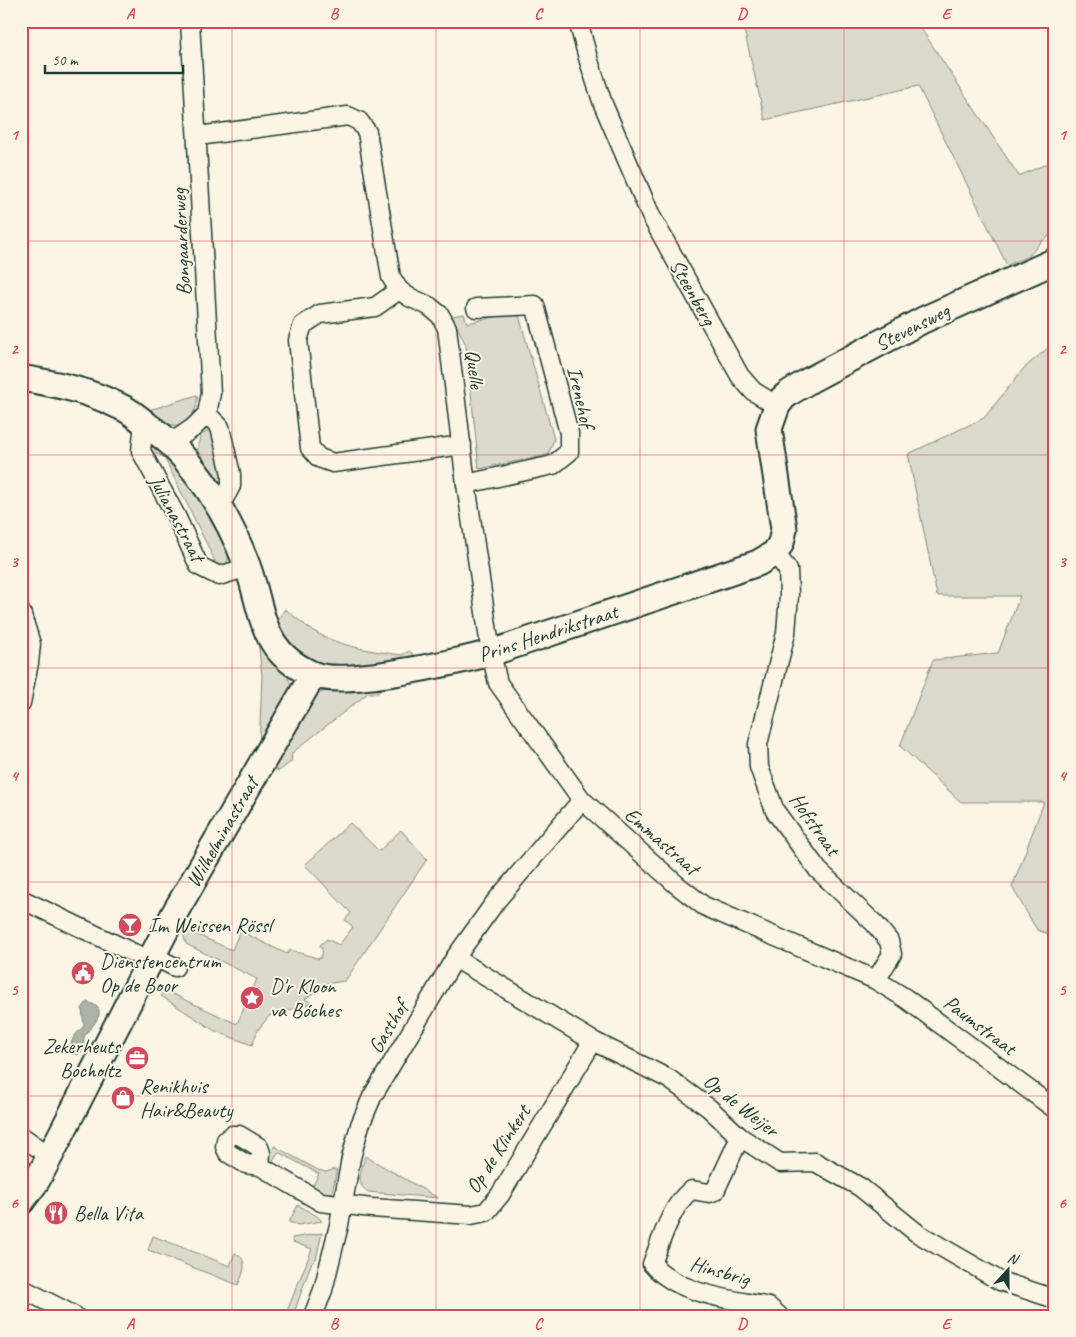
<svg xmlns="http://www.w3.org/2000/svg" width="1076" height="1337" font-family="Caveat,sans-serif">
	<style>
		.green { fill: #dcdacc; stroke: #7e8c80 }
		.water { fill: #aeb3a7; stroke: #758479 }
		.lines { fill: none; stroke-linecap: round; stroke-linejoin: round }
		.street-casing { stroke: #1f3d34; stroke-width: 21 }
		.secondary-casing { stroke: #1f3d34; stroke-width: 29 }
		.street { stroke: #fcf5e5; stroke-width: 18 }
		.secondary { stroke: #fcf5e5; stroke-width: 25 }
		.grid { fill: none; stroke: #d1495b; stroke-width: 1; stroke-opacity: 0.55 }
		.labels { text-anchor: middle; stroke-width: 4; stroke-linejoin: round; paint-order: stroke }
		.street-label { font-size: 21px; fill: #1f3d34; stroke: #fcf5e5 }
		.poi-label { font-size: 21px; fill: #1f3d34; stroke: #fcf5e5; text-anchor: start }
		.neatline { fill: none; stroke: #d1495b; stroke-width: 2 }
		.grid-label { font-size: 16px; text-anchor: middle; font-weight: bold; fill: #d1495b }
	</style>
	<rect width="100%" height="100%" fill="#fcf5e5"/>
	<filter id="ink" filterUnits="userSpaceOnUse"><feTurbulence type="fractalNoise" baseFrequency=".02" numOctaves="2"/><feDisplacementMap in="SourceGraphic" scale="10" xChannelSelector="R" yChannelSelector="G"/><feConvolveMatrix kernelMatrix="1 2 1 2 8 2 1 2 1" color-interpolation-filters="sRGB"/></filter>
	<g filter="url(#ink)">
		<g class="green">
			<polygon points="742,21 916,21 1019,176 1055,160 1055,232 1042,241 1029,256 1007,265 918,86 765,120"/>
			<polygon points="518,312 554,439 548,455 479,469 466,345 452,316 464,314 467,323"/>
			<polygon points="1055,342 1055,936 1037,930 1012,887 1044,802 961,802 900,746 933,660 998,653 1020,596 937,596 908,454 984,418 1024,368"/>
			<path d="M197 395C199 410 186 430 169 424 162 422 155 415 149 410Z"/>
			<path d="M213 428 227 482 223 490 200 459C196 450 198 443 201 435Z"/>
			<path d="M150 447C161 446 188 479 195 488 204 501 225 539 228 554 229 559 227 565 222 567 217 568 208 563 203 562L215 561 164 457 148 450Z"/>
			<path d="M285 609C293 615 301 622 309 628 335 646 371 651 402 655L409 651 413 654 411 659 338 669 306 659 287 642 276 622Z"/>
			<path d="M258 641C271 653 292 675 292 693L259 750 262 675Z"/>
			<path d="M382 687 378 693H368L292 753 291 762 279 771 273 769 272 767 315 696C333 684 360 688 382 687Z"/>
			<polygon points="350,823 379,851 401,830 427,859 345,981 325,984 305,999 312,1003 269,1016 258,1030 252,1045 215,1031 161,996 164,990 237,1024 257,979 186,944 183,934 186,930 232,950 240,931 287,954 290,950 320,959 323,952 320,945 327,939 339,945 353,927 345,920 351,913 305,865"/>
			<path d="M274 1146 318 1170 326 1172 335 1169 337 1170 332 1193C324 1195 319 1191 312 1187L319 1174 278 1152 271 1164 268 1162Z"/>
			<path d="M365 1156 438 1198 368 1192C354 1183 362 1170 365 1156Z"/>
			<polygon points="298,1205 317,1216 322,1221 298,1225 289,1222"/>
			<polygon points="322,1233 316,1259 311,1264 293,1316 285,1316 312,1249 293,1242 292,1238"/>
			<path d="M153 1236 230 1266 235 1253C250 1260 243 1274 238 1285L148 1250Z"/>
		</g>
		<path class="water" d="M87 1002C113 1009 90 1027 84 1037 83 1045 86 1050 77 1055 64 1046 75 1034 84 1026L82 1009Z"/>
		<g class="lines">
			<g class="street-casing">
				<g id="street">
					<polyline points="578,21 588,58 603,104 651,216 740,376 753,391 777,406"/>
					<polyline points="198,136 348,116 359,121 367,132 391,277 399,290 409,297 429,306 440,315 447,328 466,484 491,653 498,683 582,800 677,885 704,906 876,980 905,998 1055,1109"/>
					<polyline points="399,290 375,307 320,314 303,325 298,340 310,448 319,458 333,463 462,445"/>
					<polyline points="207,414 220,427 231,474 231,486 225,497 218,506"/>
					<polyline points="144,422 141,451 176,516 199,566 219,576 248,567"/>
					<polyline points="171,443 193,428 207,414 211,393 190,21"/>
					<polyline points="466,484 553,465 569,452 569,433 535,305 476,308"/>
					<polyline points="775,553 788,570 789,595 786,633 758,744 759,767 775,811 818,870 875,924 889,941 892,954 876,980"/>
					<polyline points="21,612 31,644 29,663 21,703"/>
					<polyline points="21,899 150,961"/>
					<polyline points="153,956 175,967"/>
					<polyline points="455,958 593,1041 669,1079 709,1108 740,1137 780,1163 815,1162 860,1187 917,1233 1000,1281 1055,1299"/>
					<polyline points="21,1136 50,1156"/>
					<path d="M740 1137 715 1191 709 1193 692 1190C673 1201 660 1243 652 1264 679 1295 731 1299 769 1307L779 1316"/>
					<polyline points="260,1166 261,1153 259,1147 239,1135 232,1135 226,1140 225,1147 228,1153 246,1164 260,1166 321,1202 372,1208 471,1215 486,1212 500,1195 593,1041"/>
					<polyline points="21,1288 75,1316"/>
					<polyline points="313,1316 323,1290 339,1225 351,1158 360,1125 372,1097 455,958 496,901 582,800"/>
				</g>
			</g>
			<g class="secondary-casing">
				<g id="secondary">
					<path d="M21 378C56 384 87 390 119 406 129 410 139 418 147 425 155 431 164 437 171 444 205 478 230 521 247 565 264 611 259 651 312 674 342 688 456 662 491 653L758 563 775 553 781 543 784 529 769 429 777 406 783 398 789 393 810 380 923 320 1055 261"/>
					<polyline points="21,1202 36,1182 50,1156 174,914 313,675"/>
				</g>
			</g>
			<use href="#street" class="street"/>
			<use href="#secondary" class="secondary"/>
		</g>
	</g>
	<path class="grid" d="M232 21V1316M436 21V1316M640 21V1316M844 21V1316M21 241H1055M21 455H1055M21 668H1055M21 882H1055M21 1096H1055"/>
	<defs>
		<g id="bar-disc" transform="scale(1.25)"><circle r="9.5" fill="#d1495b" stroke="#fcf5e5"/><path d="M-6-5H6L.8 .8V4.5H3.5V6h-7V4.5H-.8V.8Z" fill="#fff"/></g>
		<g id="civic-disc" transform="scale(1.25)"><circle r="9.5" fill="#d1495b" stroke="#fcf5e5"/><path d="M-.6-6.5H3V-4.5H.6V-3L4-1V1h2V6H-6V1h2V-1L-.6-3ZM-1.2 2.5V6h2.4V2.5Z" fill="#fff"/></g>
		<g id="sight-disc" transform="scale(1.25)"><circle r="9.5" fill="#d1495b" stroke="#fcf5e5"/><path d="M0-6L1.8-2.2L6-1.7L2.9 1.2L3.7 5.4L0 3.3L-3.7 5.4L-2.9 1.2L-6-1.7L-1.8-2.2Z" fill="#fff"/></g>
		<g id="office-disc" transform="scale(1.25)"><circle r="9.5" fill="#d1495b" stroke="#fcf5e5"/><path d="M-6-3h4V-5.5h4V-3h4V5H-6ZM-1-4.5V-3h2v-1.5ZM-6 0V1H6V0Z" fill="#fff"/></g>
		<g id="shop-disc" transform="scale(1.25)"><circle r="9.5" fill="#d1495b" stroke="#fcf5e5"/><path d="M-5-2.5h2.3a2.7 3.5 0 0 1 5.4 0H5L5.5 6h-11ZM-1.5-2.5h3a1.5 2.3 0 0 0-3 0Z" fill="#fff"/></g>
		<g id="restaurant-disc" transform="scale(1.25)"><circle r="9.5" fill="#d1495b" stroke="#fcf5e5"/><path d="M-5-6h1v4h1v-4h1v4h1v-4h1v5L-1.5 .5V6h-2V.5L-5-1ZM5-6V6H3V1.5H1.5Q1.5-4 5-6Z" fill="#fff"/></g>
	</defs>
	<g fill-rule="evenodd">
		<use href="#bar-disc" x="130" y="925"/>
		<use href="#civic-disc" x="83" y="973"/>
		<use href="#sight-disc" x="252" y="998"/>
		<use href="#office-disc" x="137" y="1058"/>
		<use href="#shop-disc" x="123" y="1098"/>
		<use href="#restaurant-disc" x="56" y="1213"/>
	</g>
	<g class="labels">
		<g class="street-label">
			<text transform="translate(181 242) rotate(-93)" y="7">Bongaarderweg</text>
			<text transform="translate(693 292) rotate(60)" y="7">Steenberg</text>
			<text transform="translate(912 327) rotate(-27)" y="7">Stevensweg</text>
			<text transform="translate(475 369) rotate(83)" y="7">Quelle</text>
			<text transform="translate(581 397) rotate(77)" y="7">Irenehof</text>
			<text transform="translate(177 518) rotate(62)" y="7">Julianastraat</text>
			<text transform="translate(548 633) rotate(-18)" y="7">Prins Hendrikstraat</text>
			<text transform="translate(815 824) rotate(55)" y="7">Hofstraat</text>
			<text transform="translate(222 832) rotate(-60)" y="7">Wilhelminastraat</text>
			<text transform="translate(662 841) rotate(41)" y="7">Emmastraat</text>
			<text transform="translate(980 1025) rotate(37)" y="7">Paumstraat</text>
			<text transform="translate(388 1027) rotate(-59)" y="7">Gasthof</text>
			<text transform="translate(741 1105) rotate(38)" y="7">Op de Weijer</text>
			<text transform="translate(498 1149) rotate(-57)" y="7">Op de Klinkert</text>
			<text transform="translate(720 1271) rotate(16)" y="7">Hinsbrig</text>
		</g>
		<g class="poi-label">
			<text x="148" y="932">Im Weissen Rössl</text>
			<text x="100" y="968">Dienstencentrum<tspan x="100" dy="24">Op de Boor</tspan></text>
			<text x="270" y="993">D'r Kloon<tspan x="270" dy="24">va Bóches</tspan></text>
			<text x="120" y="1053" text-anchor="end">Zekerheuts<tspan x="120" dy="24">Bocholtz</tspan></text>
			<text x="140" y="1093">Renikhuis<tspan x="140" dy="24">Hair&amp;Beauty</tspan></text>
			<text x="74" y="1220">Bella Vita</text>
		</g>
	</g>
	<rect width="1076" height="1337" fill="none" stroke="#fcf5e5" stroke-width="55"/>
	<g transform="translate(1008 1270) rotate(21)" stroke="#fcf5e5" stroke-width="4" paint-order="stroke">
	<path d="M0-4L9 19L0 12L-9 19Z" fill="#1f3d34"/>
	<text y="-8" font-size="14" font-weight="bold" text-anchor="middle" fill="#1f3d34">N</text>
	</g>
	<path d="M45 65v8h138v-8" fill="none" stroke="#1f3d34" stroke-width="2.5"/>
	<text x="52" y="65" font-size="15" fill="#1f3d34" stroke="#fcf5e5" stroke-width="4" paint-order="stroke">50 m</text>
	<rect x="28" y="28" width="1020" height="1282" class="neatline"/>
	<g class="grid-label">
		<text x="130" y="19">A</text>
		<text x="334" y="19">B</text>
		<text x="538" y="19">C</text>
		<text x="742" y="19">D</text>
		<text x="946" y="19">E</text>
		<text x="14" y="140">1</text>
		<text x="1062" y="140">1</text>
		<text x="14" y="354">2</text>
		<text x="1062" y="354">2</text>
		<text x="14" y="567">3</text>
		<text x="1062" y="567">3</text>
		<text x="14" y="781">4</text>
		<text x="1062" y="781">4</text>
		<text x="14" y="995">5</text>
		<text x="1062" y="995">5</text>
		<text x="14" y="1208">6</text>
		<text x="1062" y="1208">6</text>
		<text x="130" y="1329">A</text>
		<text x="334" y="1329">B</text>
		<text x="538" y="1329">C</text>
		<text x="742" y="1329">D</text>
		<text x="946" y="1329">E</text>
	</g>
</svg>
